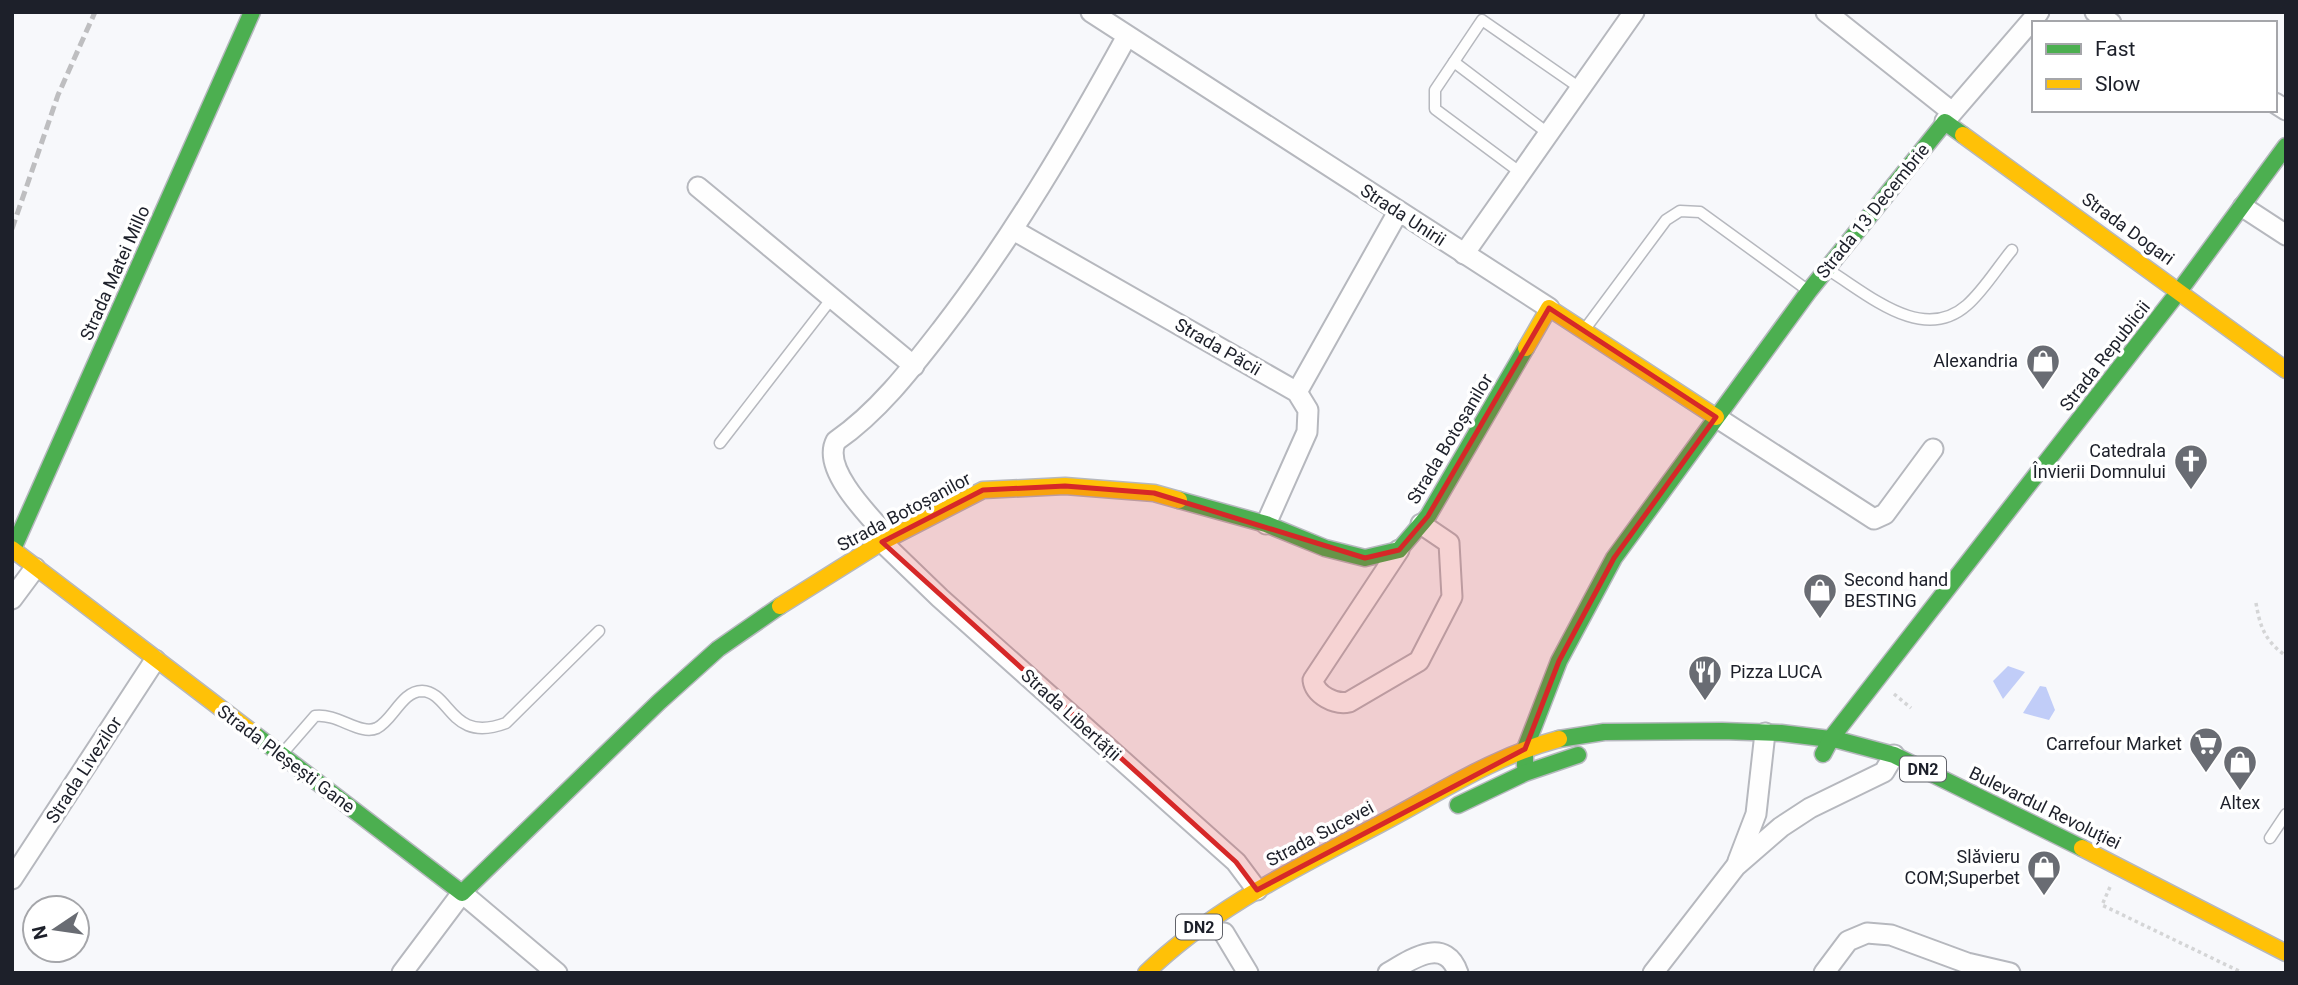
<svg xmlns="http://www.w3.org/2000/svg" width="2298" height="985" font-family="Roboto,sans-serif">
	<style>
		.water { fill: #c1cdf8 }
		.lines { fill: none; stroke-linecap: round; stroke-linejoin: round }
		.lane-casing { stroke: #b6b8be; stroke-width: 13 }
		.street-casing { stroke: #b6b8be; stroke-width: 23 }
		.fast-casing { stroke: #b6b8be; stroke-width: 19 }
		.slow-casing { stroke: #b6b8be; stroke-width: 19 }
		.path { stroke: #d4d5d6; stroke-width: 3.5; stroke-dasharray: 3.5 3.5; stroke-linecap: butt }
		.lane { stroke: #fefefe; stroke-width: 10 }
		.street { stroke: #fefefe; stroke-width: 19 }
		.fast { stroke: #4caf50; stroke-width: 16 }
		.slow { stroke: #ffc107; stroke-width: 16 }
		.rail { stroke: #bebec0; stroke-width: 5; stroke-dasharray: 10 5; stroke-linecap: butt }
		.marked { fill: #d62828; fill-opacity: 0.2; stroke: #d62828; stroke-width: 5; stroke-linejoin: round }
		.labels { text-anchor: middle; stroke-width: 7; stroke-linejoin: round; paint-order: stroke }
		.shield { fill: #fff; stroke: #61636a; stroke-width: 2 }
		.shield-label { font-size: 16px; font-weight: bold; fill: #1d202a }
		.street-label { font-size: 18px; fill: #1d202a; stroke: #fff }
		.poi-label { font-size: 18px; fill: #1d202a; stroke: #fff; text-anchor: end }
	</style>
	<rect width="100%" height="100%" fill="#f7f8fb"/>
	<g class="water">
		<polygon points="2008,666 2025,672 2003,699 1993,681"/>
		<polygon points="2040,686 2046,687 2055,710 2049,720 2023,713"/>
	</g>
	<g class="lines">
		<g class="lane-casing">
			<g id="lane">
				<polyline points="1454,62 1549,134"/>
				<polyline points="1521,173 1435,109 1435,90 1482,20 1580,88"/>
				<path d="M1830 271C1869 295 1923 344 1967 305 1984 290 1997 268 2012 250"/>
				<polyline points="1585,329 1666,220 1680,211 1700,212 1806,289"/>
				<polyline points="720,443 832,298"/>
				<path d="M282 754 315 716C338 713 360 736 377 728 393 720 402 691 422 691 451 692 450 744 506 723L599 631"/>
				<polyline points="2270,838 2286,814"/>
			</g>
		</g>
		<g class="street-casing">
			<g id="street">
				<polyline points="1091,12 1549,308"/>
				<polyline points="1826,12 1952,112"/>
				<polyline points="2095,12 2111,23"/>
				<polyline points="2275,103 2286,110"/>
				<polyline points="1945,121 2039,12"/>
				<polyline points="698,187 914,366"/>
				<polyline points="2243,207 2286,235"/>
				<polyline points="1015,231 1297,392 1308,410 1307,432 1266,524"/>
				<polyline points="1464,254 1634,12"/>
				<polyline points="1297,392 1398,212"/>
				<polyline points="1716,417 1874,519 1885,514 1933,449"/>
				<path d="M889 538C870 517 821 469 836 441 878 412 911 369 942 329 1013 237 1071 138 1127 36"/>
				<polyline points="882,542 940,598 1236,862 1257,890"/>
				<path d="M1399 550 1313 680C1315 695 1335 705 1349 702L1419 661 1452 597 1449 543 1421 524"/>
				<polyline points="12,599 35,568"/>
				<polyline points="1738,861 1756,814 1765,733"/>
				<polyline points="12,879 155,660"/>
				<polyline points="1224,933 1248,973"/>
				<polyline points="402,973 462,893 557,973"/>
				<path d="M1388 973C1410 960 1445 935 1458 973"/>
				<polyline points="1653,973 1736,866 1781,827 1810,808 1884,772 1894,755"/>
				<polyline points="1824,973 1848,941 1867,933 1891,935 1967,963 2010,973"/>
			</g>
		</g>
		<g class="fast-casing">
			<g id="fast">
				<polyline points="1179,500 1266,524 1325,548 1365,558 1399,550 1428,516 1526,348"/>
				<polyline points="13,549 252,12"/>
				<polyline points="253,733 462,893 659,702 718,649 780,606"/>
				<polyline points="1559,739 1604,732 1722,731 1781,733 1838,740 1894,755 2082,848"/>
				<polyline points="1823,754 1832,737 2180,290 2286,146"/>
				<polyline points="1525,766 1525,749 1559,661 1614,558 1809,291 1945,122 1963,135"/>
				<polyline points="1458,805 1525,773 1578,755"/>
			</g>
		</g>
		<g class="slow-casing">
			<g id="slow">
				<polyline points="1963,135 2286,370"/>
				<polyline points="1526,348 1549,308 1716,417"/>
				<polyline points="12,549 253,733"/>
				<polyline points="780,606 882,542 983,490 1065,486 1154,493 1179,500"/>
				<polyline points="2082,848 2286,953"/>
				<path d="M1146 973C1214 907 1297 868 1380 824 1439 793 1494 756 1559 739"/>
			</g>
		</g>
		<g class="path">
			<path d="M2256 603C2260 627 2265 641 2286 656"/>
			<polyline points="1894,694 1911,708"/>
			<polyline points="2110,887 2102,905 2243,973"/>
		</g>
		<use href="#lane" class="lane"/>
		<use href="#street" class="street"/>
		<use href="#fast" class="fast"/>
		<use href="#slow" class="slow"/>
		<polyline class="rail" points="12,229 58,95 95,12"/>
	</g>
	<path class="marked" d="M1549 308 1716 417 1614 558 1559 661 1525 749 1257 890 1236 862 882 542 983 490 1065 486 1154 493 1365 558 1399 550 1428 516Z"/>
	<defs>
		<g id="shop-pin" transform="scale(1.75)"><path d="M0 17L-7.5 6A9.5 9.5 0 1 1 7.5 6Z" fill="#696c73" stroke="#fff"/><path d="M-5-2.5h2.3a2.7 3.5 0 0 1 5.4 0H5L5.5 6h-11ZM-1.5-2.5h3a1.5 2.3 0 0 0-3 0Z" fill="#fff"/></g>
		<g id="church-pin" transform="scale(1.75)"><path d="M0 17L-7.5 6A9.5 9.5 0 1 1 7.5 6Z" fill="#696c73" stroke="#fff"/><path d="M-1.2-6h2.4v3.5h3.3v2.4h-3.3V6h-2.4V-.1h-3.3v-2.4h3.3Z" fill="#fff"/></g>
		<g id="restaurant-pin" transform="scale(1.75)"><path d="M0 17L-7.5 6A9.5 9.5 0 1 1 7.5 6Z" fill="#696c73" stroke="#fff"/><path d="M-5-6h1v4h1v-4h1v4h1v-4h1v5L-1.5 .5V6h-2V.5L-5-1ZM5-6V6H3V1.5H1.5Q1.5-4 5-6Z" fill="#fff"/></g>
		<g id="supermarket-pin" transform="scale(1.75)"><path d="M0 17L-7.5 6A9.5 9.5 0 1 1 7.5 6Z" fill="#696c73" stroke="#fff"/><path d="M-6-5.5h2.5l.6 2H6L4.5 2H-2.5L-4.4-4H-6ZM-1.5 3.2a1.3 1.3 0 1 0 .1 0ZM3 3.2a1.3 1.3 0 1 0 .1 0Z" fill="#fff"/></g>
	</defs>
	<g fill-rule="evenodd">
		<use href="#shop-pin" x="2043" y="361"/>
		<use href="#church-pin" x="2191" y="461"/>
		<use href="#shop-pin" x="1820" y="590"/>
		<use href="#restaurant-pin" x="1705" y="672"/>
		<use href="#supermarket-pin" x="2206" y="744"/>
		<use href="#shop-pin" x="2240" y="762"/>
		<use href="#shop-pin" x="2044" y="867"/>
	</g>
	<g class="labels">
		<g class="shield">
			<rect x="1900" y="756.5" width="46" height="25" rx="5"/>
			<rect x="1176" y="914.5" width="46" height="25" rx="5"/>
		</g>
		<g class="shield-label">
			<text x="1923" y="775">DN2</text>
			<text x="1199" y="933">DN2</text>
		</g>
		<g class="street-label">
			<text transform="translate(1873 211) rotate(-51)" y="6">Strada 13 Decembrie</text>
			<text transform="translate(1403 215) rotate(33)" y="6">Strada Unirii</text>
			<text transform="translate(2128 229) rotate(36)" y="6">Strada Dogari</text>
			<text transform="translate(115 273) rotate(-66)" y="6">Strada Matei Millo</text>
			<text transform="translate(1218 347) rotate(30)" y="6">Strada Păcii</text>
			<text transform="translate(2105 356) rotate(-52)" y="6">Strada Republicii</text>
			<text transform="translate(1450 439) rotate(-59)" y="6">Strada Botoșanilor</text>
			<text transform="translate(904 512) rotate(-28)" y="6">Strada Botoșanilor</text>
			<text transform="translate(1071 715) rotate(42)" y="6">Strada Libertății</text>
			<text transform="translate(286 759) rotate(37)" y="6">Strada Pleșești Gane</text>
			<text transform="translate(84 770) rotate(-57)" y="6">Strada Livezilor</text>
			<text transform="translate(2045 808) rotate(26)" y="6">Bulevardul Revoluției</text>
			<text transform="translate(1320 834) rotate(-28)" y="6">Strada Sucevei</text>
		</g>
		<g class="poi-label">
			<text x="2018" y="367">Alexandria</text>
			<text x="2166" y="457">Catedrala<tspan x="2166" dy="21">Învierii Domnului</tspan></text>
			<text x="1844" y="586" text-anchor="start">Second hand<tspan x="1844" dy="21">BESTING</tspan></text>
			<text x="1730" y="678" text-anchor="start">Pizza LUCA</text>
			<text x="2182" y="750">Carrefour Market</text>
			<text x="2240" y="809" text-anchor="middle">Altex</text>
			<text x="2020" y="863">Slăvieru<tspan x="2020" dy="21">COM;Superbet</tspan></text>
		</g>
	</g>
	<rect width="2298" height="985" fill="none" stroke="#1d202a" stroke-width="28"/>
	<rect x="2032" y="21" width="245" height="91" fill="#ffffff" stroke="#a5a6aa" stroke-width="2"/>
	<rect x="2046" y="44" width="35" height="10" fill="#4caf50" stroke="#a5a6aa" stroke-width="2"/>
	<text x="2095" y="56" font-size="21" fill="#1d202a">Fast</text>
	<rect x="2046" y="79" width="35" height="10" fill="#ffc107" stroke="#a5a6aa" stroke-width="2"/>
	<text x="2095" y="91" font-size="21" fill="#1d202a">Slow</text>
	<g transform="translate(56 929) rotate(257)"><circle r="33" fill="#ffffff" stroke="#a5a6aa" stroke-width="2"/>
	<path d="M0-5L12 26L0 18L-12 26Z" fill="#696c73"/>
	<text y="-10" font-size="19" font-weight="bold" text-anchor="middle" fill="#1d202a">N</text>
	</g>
</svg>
